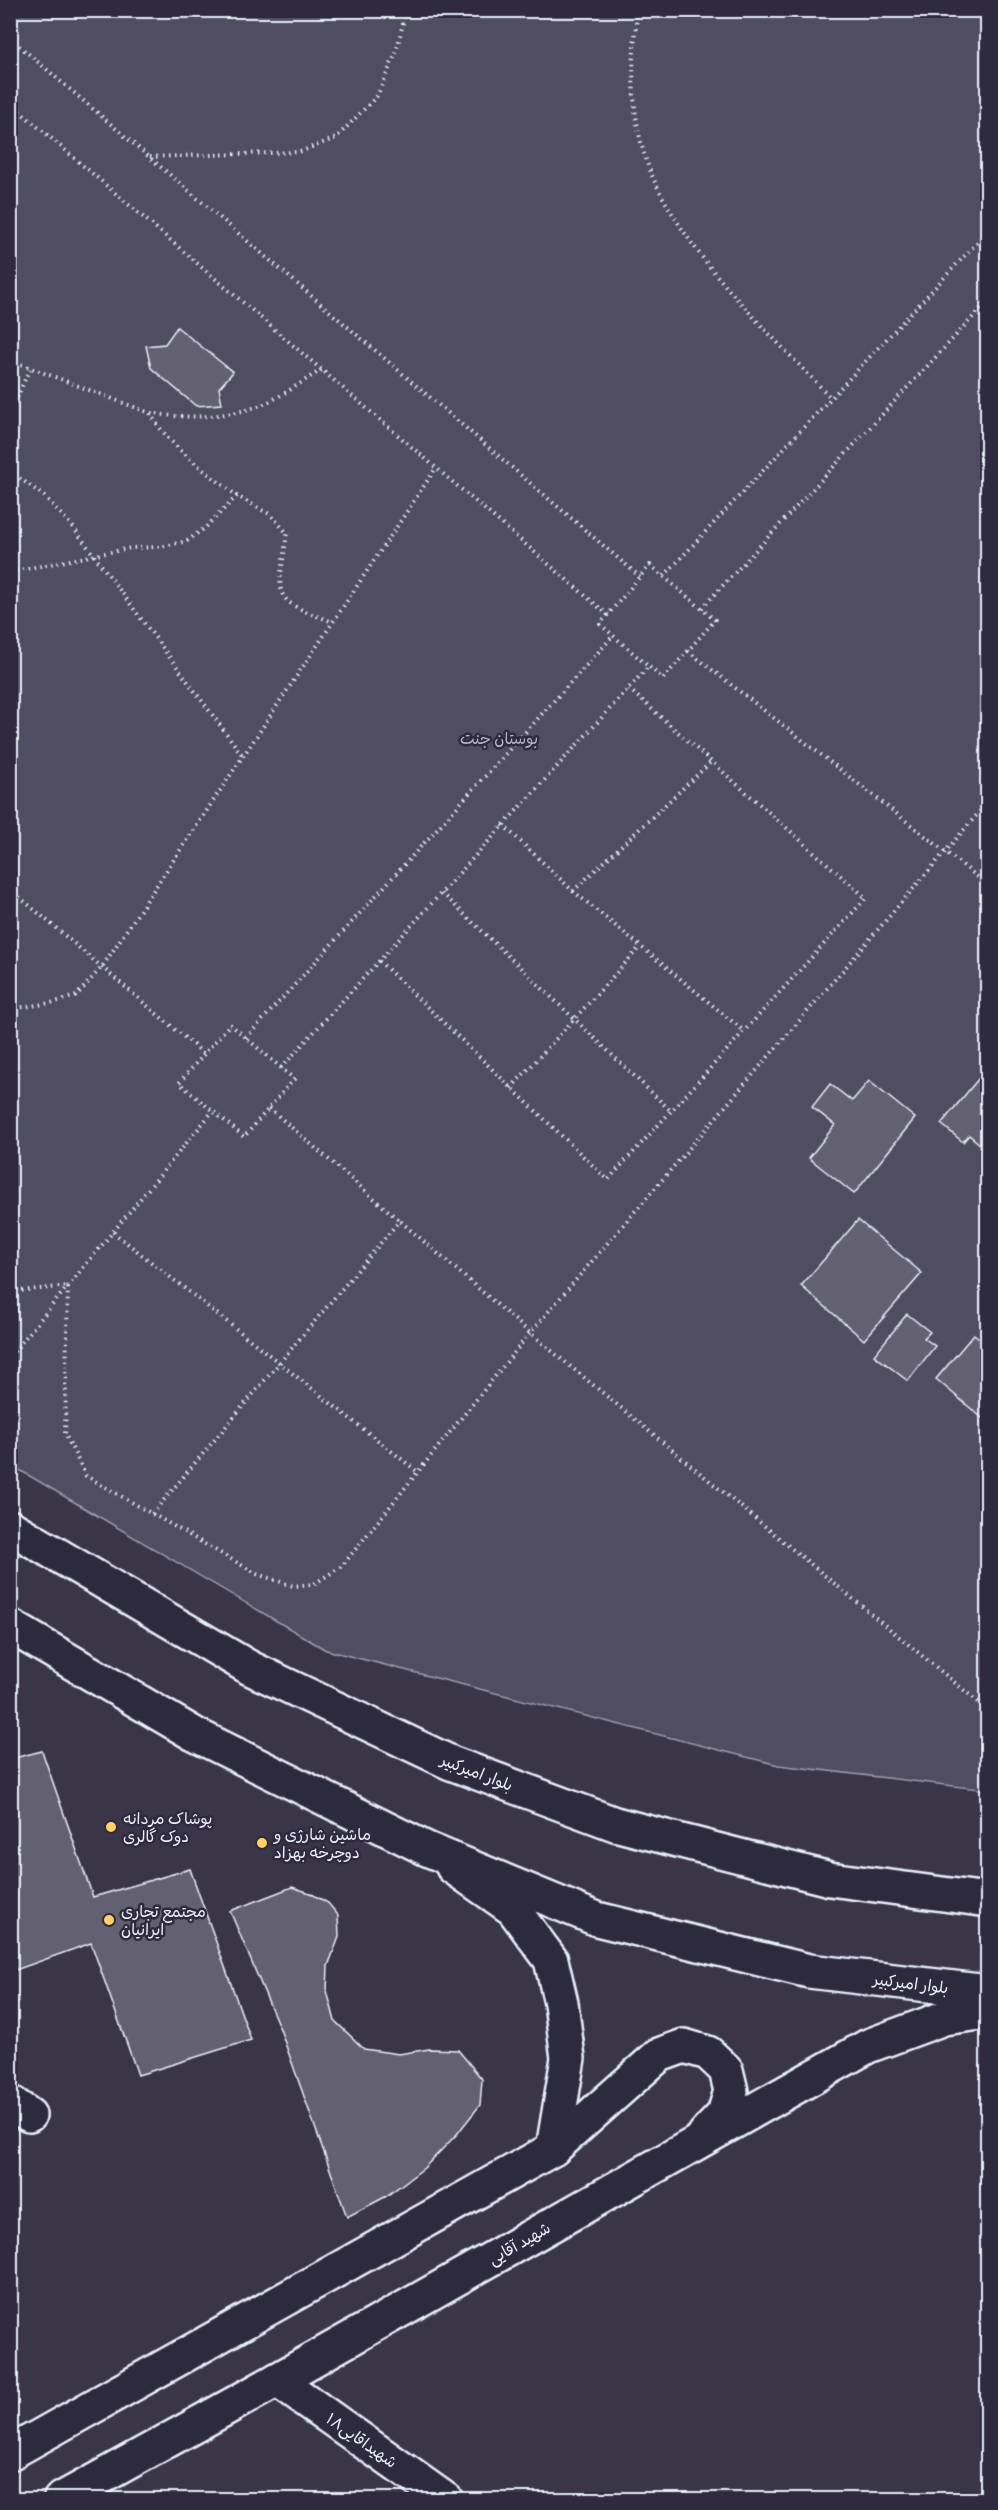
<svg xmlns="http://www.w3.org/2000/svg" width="998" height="2510" font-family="Pangolin,'Playpen Sans Arabic',sans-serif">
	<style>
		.green { fill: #504e5f; stroke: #9ca0ac; stroke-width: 1.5 }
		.building { fill: #636171; stroke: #e8f1f8; stroke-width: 1.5 }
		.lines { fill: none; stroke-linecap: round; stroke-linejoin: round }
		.minor-casing { stroke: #e8f1f8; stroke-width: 38 }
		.secondary-casing { stroke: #e8f1f8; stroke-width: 38 }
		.primary-casing { stroke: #e8f1f8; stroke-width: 38 }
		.path { stroke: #e8f1f8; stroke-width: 4; stroke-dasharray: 1.5 4.5; stroke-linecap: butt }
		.minor { stroke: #2f2a3d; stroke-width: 33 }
		.secondary { stroke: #2f2a3d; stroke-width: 33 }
		.primary { stroke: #2f2a3d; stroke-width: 33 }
		.poi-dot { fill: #ffd166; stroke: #2f2a3d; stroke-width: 2 }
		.labels { text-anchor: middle; stroke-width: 5; stroke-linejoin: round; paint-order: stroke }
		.park-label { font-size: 16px; fill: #b3b8c2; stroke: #2f2a3d }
		.street-label { font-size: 16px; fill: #e8f1f8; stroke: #2f2a3d }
		.poi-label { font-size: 16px; fill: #e8f1f8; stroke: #2f2a3d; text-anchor: start }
	</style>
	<rect width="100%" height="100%" fill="#3a3648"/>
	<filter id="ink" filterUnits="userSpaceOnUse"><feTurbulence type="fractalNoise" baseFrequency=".0167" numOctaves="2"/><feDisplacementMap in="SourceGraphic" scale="12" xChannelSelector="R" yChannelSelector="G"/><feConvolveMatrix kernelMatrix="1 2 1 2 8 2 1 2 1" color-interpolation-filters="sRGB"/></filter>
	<g filter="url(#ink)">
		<polygon class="green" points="11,11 987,11 987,1790 778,1765 326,1650 11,1465"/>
		<g class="building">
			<polygon points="177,327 233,372 219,388 222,404 196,406 151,368 146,346 165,344"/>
			<polygon points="984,1072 988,1075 988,1151 969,1135 963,1142 941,1124"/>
			<polygon points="869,1081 915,1118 854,1194 809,1158 835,1125 812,1107 830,1084 852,1101"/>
			<polygon points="988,1151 988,1167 980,1160"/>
			<polygon points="858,1220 922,1273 864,1340 801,1286"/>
			<polygon points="907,1314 930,1332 924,1338 935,1346 908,1381 874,1355"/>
			<polygon points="974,1334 988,1345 988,1423 936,1379"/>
			<polygon points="42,1751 93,1897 190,1869 251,2040 138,2075 91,1943 10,1972 10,1759"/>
			<polygon points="292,1887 310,1893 328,1903 338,1915 339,1937 328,1966 327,1991 335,2021 364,2049 399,2054 429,2049 458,2050 482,2079 480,2105 457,2134 424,2168 385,2197 347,2217 280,2029 230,1911"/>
		</g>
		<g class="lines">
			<g class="minor-casing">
				<g id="minor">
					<polyline points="10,2102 29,2115"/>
					<polyline points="277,2380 446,2500"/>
				</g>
			</g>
			<g class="secondary-casing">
				<g id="secondary">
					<polyline points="553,2149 659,2055 684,2046 708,2053 726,2070 731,2091 724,2114 705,2134"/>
					<polyline points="10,2453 553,2149 568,2058 561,2003 551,1960 513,1909 453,1867"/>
					<polyline points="60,2500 277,2380 868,2046 944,2018 988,2012"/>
				</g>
			</g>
			<g class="primary-casing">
				<g id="primary">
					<polyline points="10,1527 250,1668 451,1763 615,1824 830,1879 988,1900"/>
					<polyline points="10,1626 194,1734 427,1849 597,1919 809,1971 988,1992"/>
				</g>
			</g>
			<g class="path">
				<path d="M638 10C630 66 630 130 655 182 695 265 768 331 831 398"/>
				<polyline points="10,38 640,577"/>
				<polyline points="10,103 608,615"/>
				<polyline points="150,157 299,152 336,138 377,96 396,53 406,10"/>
				<path d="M10 360 150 413C170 448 206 471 237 496"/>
				<path d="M151 413C186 419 227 418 261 405 282 397 302 381 322 370"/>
				<polyline points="10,414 30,368"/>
				<polyline points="10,471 44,496 73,527 243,756"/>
				<polygon points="650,565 715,620 663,679 600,624"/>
				<path d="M10 572 131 548 160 547 187 541 206 527 237 496 271 515 287 533C279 597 266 598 333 622"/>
				<polyline points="664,576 988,231"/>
				<polyline points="702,608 988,301"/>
				<polyline points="688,651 988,885"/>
				<polyline points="503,825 573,891 711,762"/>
				<polyline points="10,889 204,1054"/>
				<polyline points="573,891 744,1031"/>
				<polyline points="442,893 671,1111"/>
				<polyline points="379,961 608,1180 866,898 629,689"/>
				<polyline points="10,1009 51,1003 76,996 102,967 436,468"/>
				<polygon points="230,1024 294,1079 244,1137 179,1083"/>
				<polyline points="246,1038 614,635"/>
				<polyline points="281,1068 649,666"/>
				<polyline points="511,1088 640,947"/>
				<polyline points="269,1108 530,1333 988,1710"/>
				<polyline points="113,1232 418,1472"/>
				<polyline points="10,1292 68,1286 65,1434 86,1476 257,1574 293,1586 314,1584 342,1566 530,1333 988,802"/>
				<polyline points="10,1356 213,1111"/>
				<polyline points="152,1514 400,1220"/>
			</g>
			<use href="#minor" class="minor"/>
			<use href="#secondary" class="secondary"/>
			<use href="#primary" class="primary"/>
		</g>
	</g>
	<g class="poi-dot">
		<circle cx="111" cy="1827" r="6"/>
		<circle cx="262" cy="1843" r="6"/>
		<circle cx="109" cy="1920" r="6"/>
	</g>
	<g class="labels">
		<g class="park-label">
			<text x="499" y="744">بوستان جنت</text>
		</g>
		<g class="street-label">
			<text transform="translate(477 1772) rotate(21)" y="6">بلوار امیرکبیر</text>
			<text transform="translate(911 1983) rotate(7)" y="6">بلوار امیرکبیر</text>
			<text transform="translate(519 2243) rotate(-30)" y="6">شهید آقایی</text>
			<text transform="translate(362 2440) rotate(35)" y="6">شهیداقایی۱۸</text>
		</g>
		<g class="poi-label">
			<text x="123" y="1824">پوشاک مردانه<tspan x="123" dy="18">دوک گالری</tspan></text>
			<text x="274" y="1840">ماشین شارژی و<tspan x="274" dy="18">دوچرخه بهزاد</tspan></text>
			<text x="121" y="1917">مجتمع تجاری<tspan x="121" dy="18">ایرانیان</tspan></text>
		</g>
	</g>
	<rect width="998" height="2510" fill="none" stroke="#2f2a3d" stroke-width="36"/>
	<rect x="18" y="18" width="962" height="2474" fill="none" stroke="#e8f1f8" stroke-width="2" filter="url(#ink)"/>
</svg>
